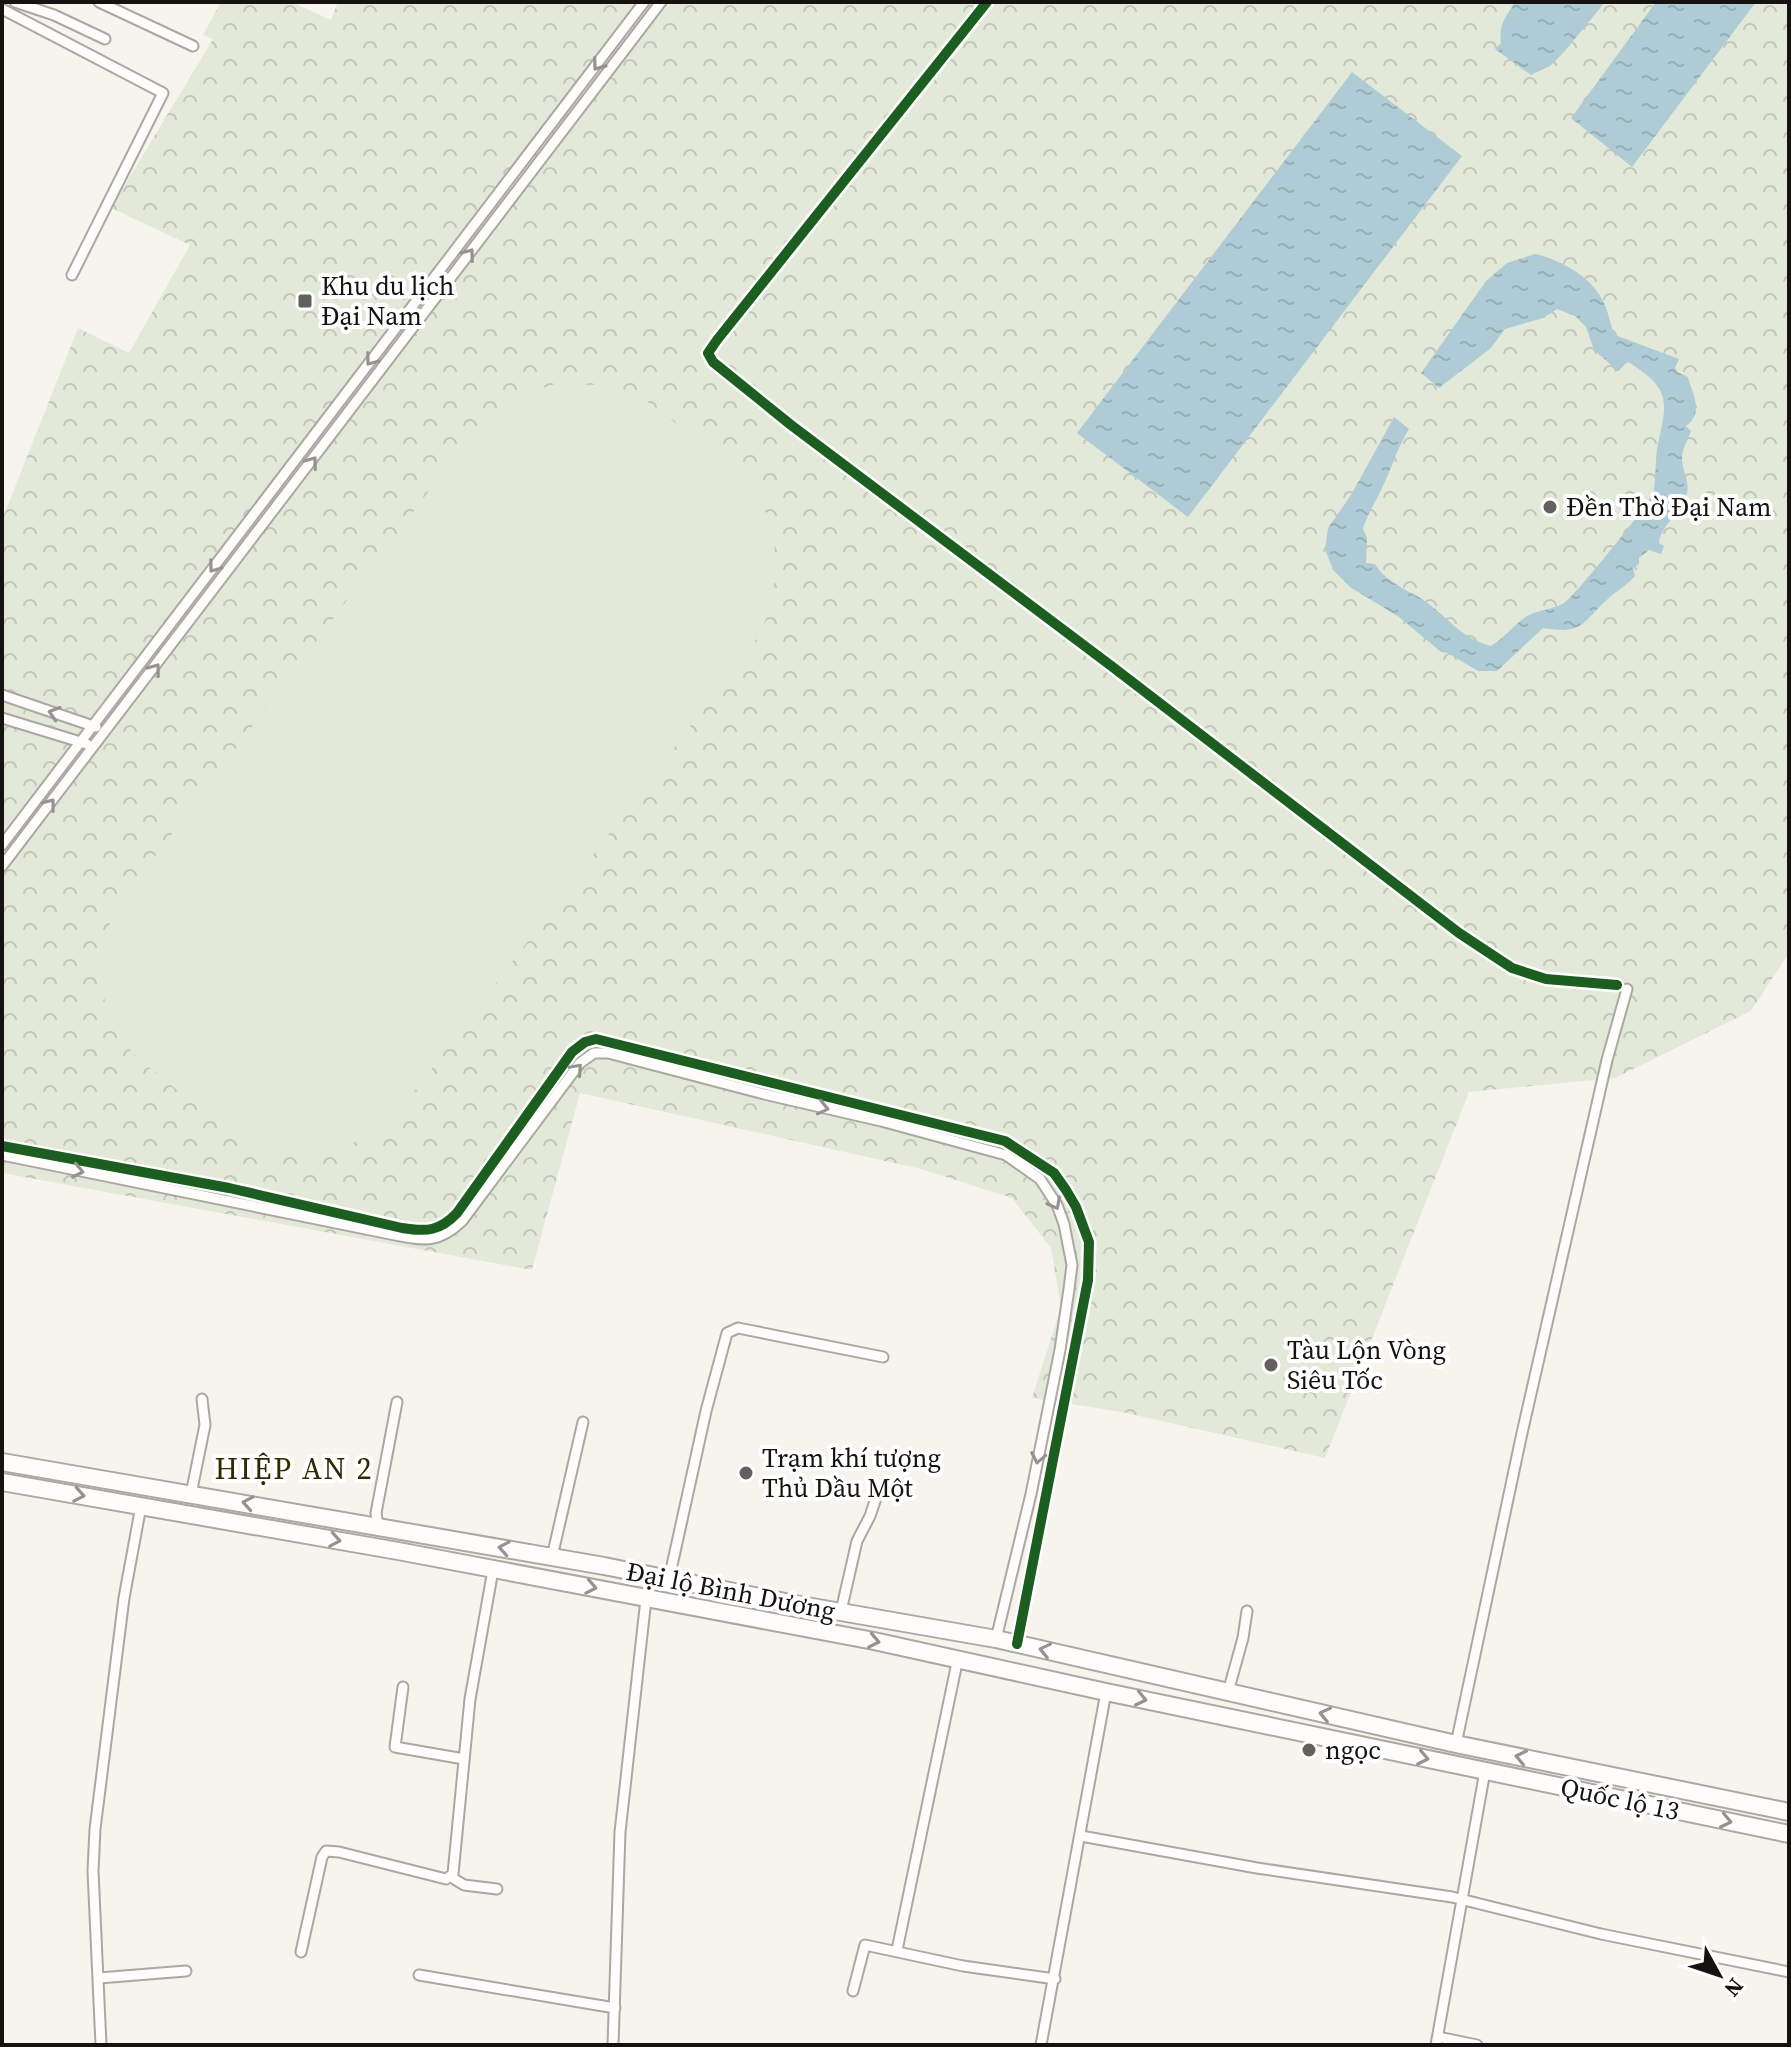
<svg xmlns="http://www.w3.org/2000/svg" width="1791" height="2047" font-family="'Source Serif 4',serif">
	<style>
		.park { fill: url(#park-crowns) }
		.pitch { fill: #e3e9d9 }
		.water { fill: url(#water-ripples) }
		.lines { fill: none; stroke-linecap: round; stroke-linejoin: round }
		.street-casing { stroke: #aba8a3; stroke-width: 13 }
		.highway-casing { stroke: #aba8a3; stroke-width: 20 }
		.street { stroke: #fefdfc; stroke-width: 9 }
		.highway { stroke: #fefdfc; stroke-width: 16 }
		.cycleway-casing { stroke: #fff; stroke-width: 15 }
		.cycleway { stroke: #1b5e20; stroke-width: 10 }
		.oneway { stroke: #959391 }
		.poi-dot { fill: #64615d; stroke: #fff; stroke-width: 3 }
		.labels { text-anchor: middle; stroke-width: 8; stroke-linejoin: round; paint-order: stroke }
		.poi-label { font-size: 26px; fill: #15120f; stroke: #fff; text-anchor: start }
		.street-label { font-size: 26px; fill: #15120f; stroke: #fff }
		.quarter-label { font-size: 30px; letter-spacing: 2px; fill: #2e2a00; stroke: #fff }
	</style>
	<defs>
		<pattern id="park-crowns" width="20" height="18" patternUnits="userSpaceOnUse" patternTransform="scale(2)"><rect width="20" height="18" fill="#e3e9d9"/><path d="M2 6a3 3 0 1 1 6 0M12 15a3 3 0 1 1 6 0" fill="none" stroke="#c2c7b9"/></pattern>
		<pattern id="water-ripples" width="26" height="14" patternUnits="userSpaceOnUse" patternTransform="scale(2)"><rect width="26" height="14" fill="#afccd6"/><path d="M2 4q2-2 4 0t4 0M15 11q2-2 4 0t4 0" fill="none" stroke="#96aeb6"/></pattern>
	</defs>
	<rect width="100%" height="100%" fill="#f7f3ed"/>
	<polygon class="park" points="221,2 291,2 331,20 338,2 1789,2 1789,953 1751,1011 1615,1078 1469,1092 1325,1458 1122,1412 1032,1398 1061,1307 1051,1248 1012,1198 921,1169 580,1093 532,1270 2,1173 2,520 78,328 129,353 190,245 111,208 213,39 203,35"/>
	<path class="pitch" d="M558 383C577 387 599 382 619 388 644 395 666 416 686 431 704 444 725 457 740 473 782 517 784 581 760 634L398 1113C350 1158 287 1165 230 1131 211 1120 194 1103 176 1089 149 1067 119 1048 108 1013 97 979 102 944 114 911L467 440C499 408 514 397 558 383Z"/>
	<g class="water">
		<path d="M1515 2H1605L1565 51 1550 66 1531 75 1495 49 1501 43C1498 26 1506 16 1515 2Z"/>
		<polygon points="1656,2 1756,2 1632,167 1571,118"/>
		<polygon points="1352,72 1462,156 1188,517 1077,433"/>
		<path d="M1535 254C1559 259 1590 276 1602 299 1609 311 1609 323 1615 335L1679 359 1675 368 1677 372 1688 377C1692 394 1705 412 1686 426L1691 431C1688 439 1683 448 1682 455 1681 469 1690 480 1687 493 1683 512 1661 524 1659 543L1664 546 1661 554 1649 550 1639 558V564L1633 568 1635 576C1627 585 1618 590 1610 597 1581 622 1586 635 1543 628L1497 671H1478L1448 653 1441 652 1399 617 1350 587 1333 570 1325 549 1328 528 1351 495 1394 417 1409 429C1397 448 1392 468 1382 488 1376 502 1367 514 1363 529L1367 538 1366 563 1375 564C1388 586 1415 591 1434 608 1455 625 1463 638 1491 646 1505 638 1515 623 1529 615 1540 610 1554 609 1564 603 1576 595 1648 505 1653 493 1656 485 1655 456 1658 444 1668 399 1670 388 1628 362L1618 371 1594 350 1586 327 1575 316 1557 309 1543 318 1505 329 1491 348 1439 388 1421 373 1486 281 1507 263Z"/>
	</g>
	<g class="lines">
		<g class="street-casing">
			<g id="street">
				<polyline points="15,2 54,15 105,39"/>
				<polyline points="99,2 193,46"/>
				<polyline points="987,2 717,340 708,353 713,362 791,425 1114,668 1459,933 1512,968 1546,979 1617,985"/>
				<polyline points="2,9 163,93 72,275"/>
				<polyline points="2,695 96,727"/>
				<polyline points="2,718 87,744"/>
				<polyline points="2,845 644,2"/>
				<polyline points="2,866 661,2"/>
				<path d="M2 1146 229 1188 402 1228C427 1232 440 1231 457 1213L572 1052 585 1042 596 1039 1005 1141 1054 1173 1066 1190 1076 1207 1089 1242 1088 1280 1017 1644"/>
				<path d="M2 1155 395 1235C425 1241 439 1243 462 1221L580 1063 594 1053H608L764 1094 881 1121 1006 1155 1040 1179 1057 1205 1064 1224 1072 1265 1069 1289 1060 1350 1031 1494 996 1639"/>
				<polyline points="191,1494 205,1425 202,1399"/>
				<polyline points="378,1526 376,1513 397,1402"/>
				<polyline points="552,1557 583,1422"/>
				<polyline points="669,1579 706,1411 727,1333 738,1328 883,1357"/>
				<polyline points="841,1611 857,1541 870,1516 879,1489"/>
				<polyline points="403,1687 395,1747 464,1759"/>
				<polyline points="1228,1692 1243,1638 1247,1611"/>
				<polyline points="1456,1744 1522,1433 1607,1060 1627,989"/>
				<polyline points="1081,1836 1257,1868 1452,1897 1601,1934 1789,1972"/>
				<polyline points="451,1877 464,1885 497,1889"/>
				<polyline points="897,1950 958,1658"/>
				<polyline points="301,1952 322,1857 326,1851 339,1852 446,1879 453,1874 470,1699 493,1570"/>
				<polyline points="419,1975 615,2008"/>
				<polyline points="99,1978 186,1971"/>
				<polyline points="853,1991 865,1945 963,1966 1055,1979"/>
				<polyline points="1438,2037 1477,2045"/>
				<polyline points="101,2045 93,1871 95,1829 124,1598 141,1506"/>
				<polyline points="613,2045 620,1832 646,1599"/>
				<polyline points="1041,2045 1106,1692"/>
				<polyline points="1436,2045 1485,1771"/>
			</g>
		</g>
		<g class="highway-casing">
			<g id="highway">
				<polyline points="2,1462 604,1566 795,1604 996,1639 1456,1744 1789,1812"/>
				<polyline points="2,1482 398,1551 874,1641 1106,1692 1789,1834"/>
			</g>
		</g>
		<use href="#street" class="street"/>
		<use href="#highway" class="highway"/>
		<g class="cycleway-casing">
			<g id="cycleway">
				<polyline points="987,2 717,340 708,353 713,362 791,425 1114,668 1459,933 1512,968 1546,979 1617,985"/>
				<path d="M2 1146 229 1188 402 1228C427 1232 440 1231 457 1213L572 1052 585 1042 596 1039 1005 1141 1054 1173 1066 1190 1076 1207 1089 1242 1088 1280 1017 1644"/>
			</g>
		</g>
		<use href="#cycleway" class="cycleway"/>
	</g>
	<defs><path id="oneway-chevron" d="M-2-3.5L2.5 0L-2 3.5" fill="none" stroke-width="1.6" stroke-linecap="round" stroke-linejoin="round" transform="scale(2)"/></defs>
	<g class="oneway">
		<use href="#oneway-chevron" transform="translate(598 65) rotate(126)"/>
		<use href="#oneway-chevron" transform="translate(469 254) rotate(-53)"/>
		<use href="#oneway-chevron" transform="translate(371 360) rotate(127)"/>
		<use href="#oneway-chevron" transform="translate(312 462) rotate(-53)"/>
		<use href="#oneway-chevron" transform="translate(214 567) rotate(127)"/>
		<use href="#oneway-chevron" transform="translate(155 669) rotate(-53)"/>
		<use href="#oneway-chevron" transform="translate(54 713) rotate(-162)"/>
		<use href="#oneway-chevron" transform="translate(50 804) rotate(-52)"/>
		<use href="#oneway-chevron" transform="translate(577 1069) rotate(-48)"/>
		<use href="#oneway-chevron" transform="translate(823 1108) rotate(13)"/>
		<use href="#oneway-chevron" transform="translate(78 1171) rotate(12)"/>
		<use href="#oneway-chevron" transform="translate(1055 1204) rotate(62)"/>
		<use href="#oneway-chevron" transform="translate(1038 1458) rotate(101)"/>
		<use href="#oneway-chevron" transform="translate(79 1495) rotate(10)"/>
		<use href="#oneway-chevron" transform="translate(248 1503) rotate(-170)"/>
		<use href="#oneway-chevron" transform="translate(335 1540) rotate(10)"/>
		<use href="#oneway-chevron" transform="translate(504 1548) rotate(-170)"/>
		<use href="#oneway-chevron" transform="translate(591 1587) rotate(11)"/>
		<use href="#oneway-chevron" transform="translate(874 1641) rotate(11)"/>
		<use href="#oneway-chevron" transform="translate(1045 1650) rotate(-167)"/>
		<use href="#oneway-chevron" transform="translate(1141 1699) rotate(12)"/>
		<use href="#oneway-chevron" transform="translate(1325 1714) rotate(-167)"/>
		<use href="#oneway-chevron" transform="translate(1521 1757) rotate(-168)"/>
		<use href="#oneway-chevron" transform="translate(1423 1758) rotate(12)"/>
		<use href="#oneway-chevron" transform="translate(1726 1821) rotate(12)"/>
	</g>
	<g class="poi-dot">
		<rect x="297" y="293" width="16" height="16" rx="4"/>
		<circle cx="1550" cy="507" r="8"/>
		<circle cx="1271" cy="1365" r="8"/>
		<circle cx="746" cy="1473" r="8"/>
		<circle cx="1309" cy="1750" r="8"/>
	</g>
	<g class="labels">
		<g class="poi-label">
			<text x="321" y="295">Khu du lịch<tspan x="321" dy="30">Đại Nam</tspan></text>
			<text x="1566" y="516">Đền Thờ Đại Nam</text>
			<text x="1287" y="1359">Tàu Lộn Vòng<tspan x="1287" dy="30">Siêu Tốc</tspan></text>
			<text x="762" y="1467">Trạm khí tượng<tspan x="762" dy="30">Thủ Dầu Một</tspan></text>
			<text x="1325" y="1759">ngọc</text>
		</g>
		<g class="street-label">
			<text transform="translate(731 1591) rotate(11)" y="9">Đại lộ Bình Dương</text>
			<text transform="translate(1620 1799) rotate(12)" y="9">Quốc lộ 13</text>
		</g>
		<g class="quarter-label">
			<text x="294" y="1479">HIỆP AN 2</text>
		</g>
	</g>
	<rect width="1791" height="2047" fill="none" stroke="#15120f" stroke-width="8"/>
	<g transform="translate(1719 1975) rotate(130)" stroke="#ffffff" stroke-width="6" paint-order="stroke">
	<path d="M0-6L14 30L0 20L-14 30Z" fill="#15120f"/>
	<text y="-12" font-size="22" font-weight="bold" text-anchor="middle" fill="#15120f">N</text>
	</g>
</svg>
